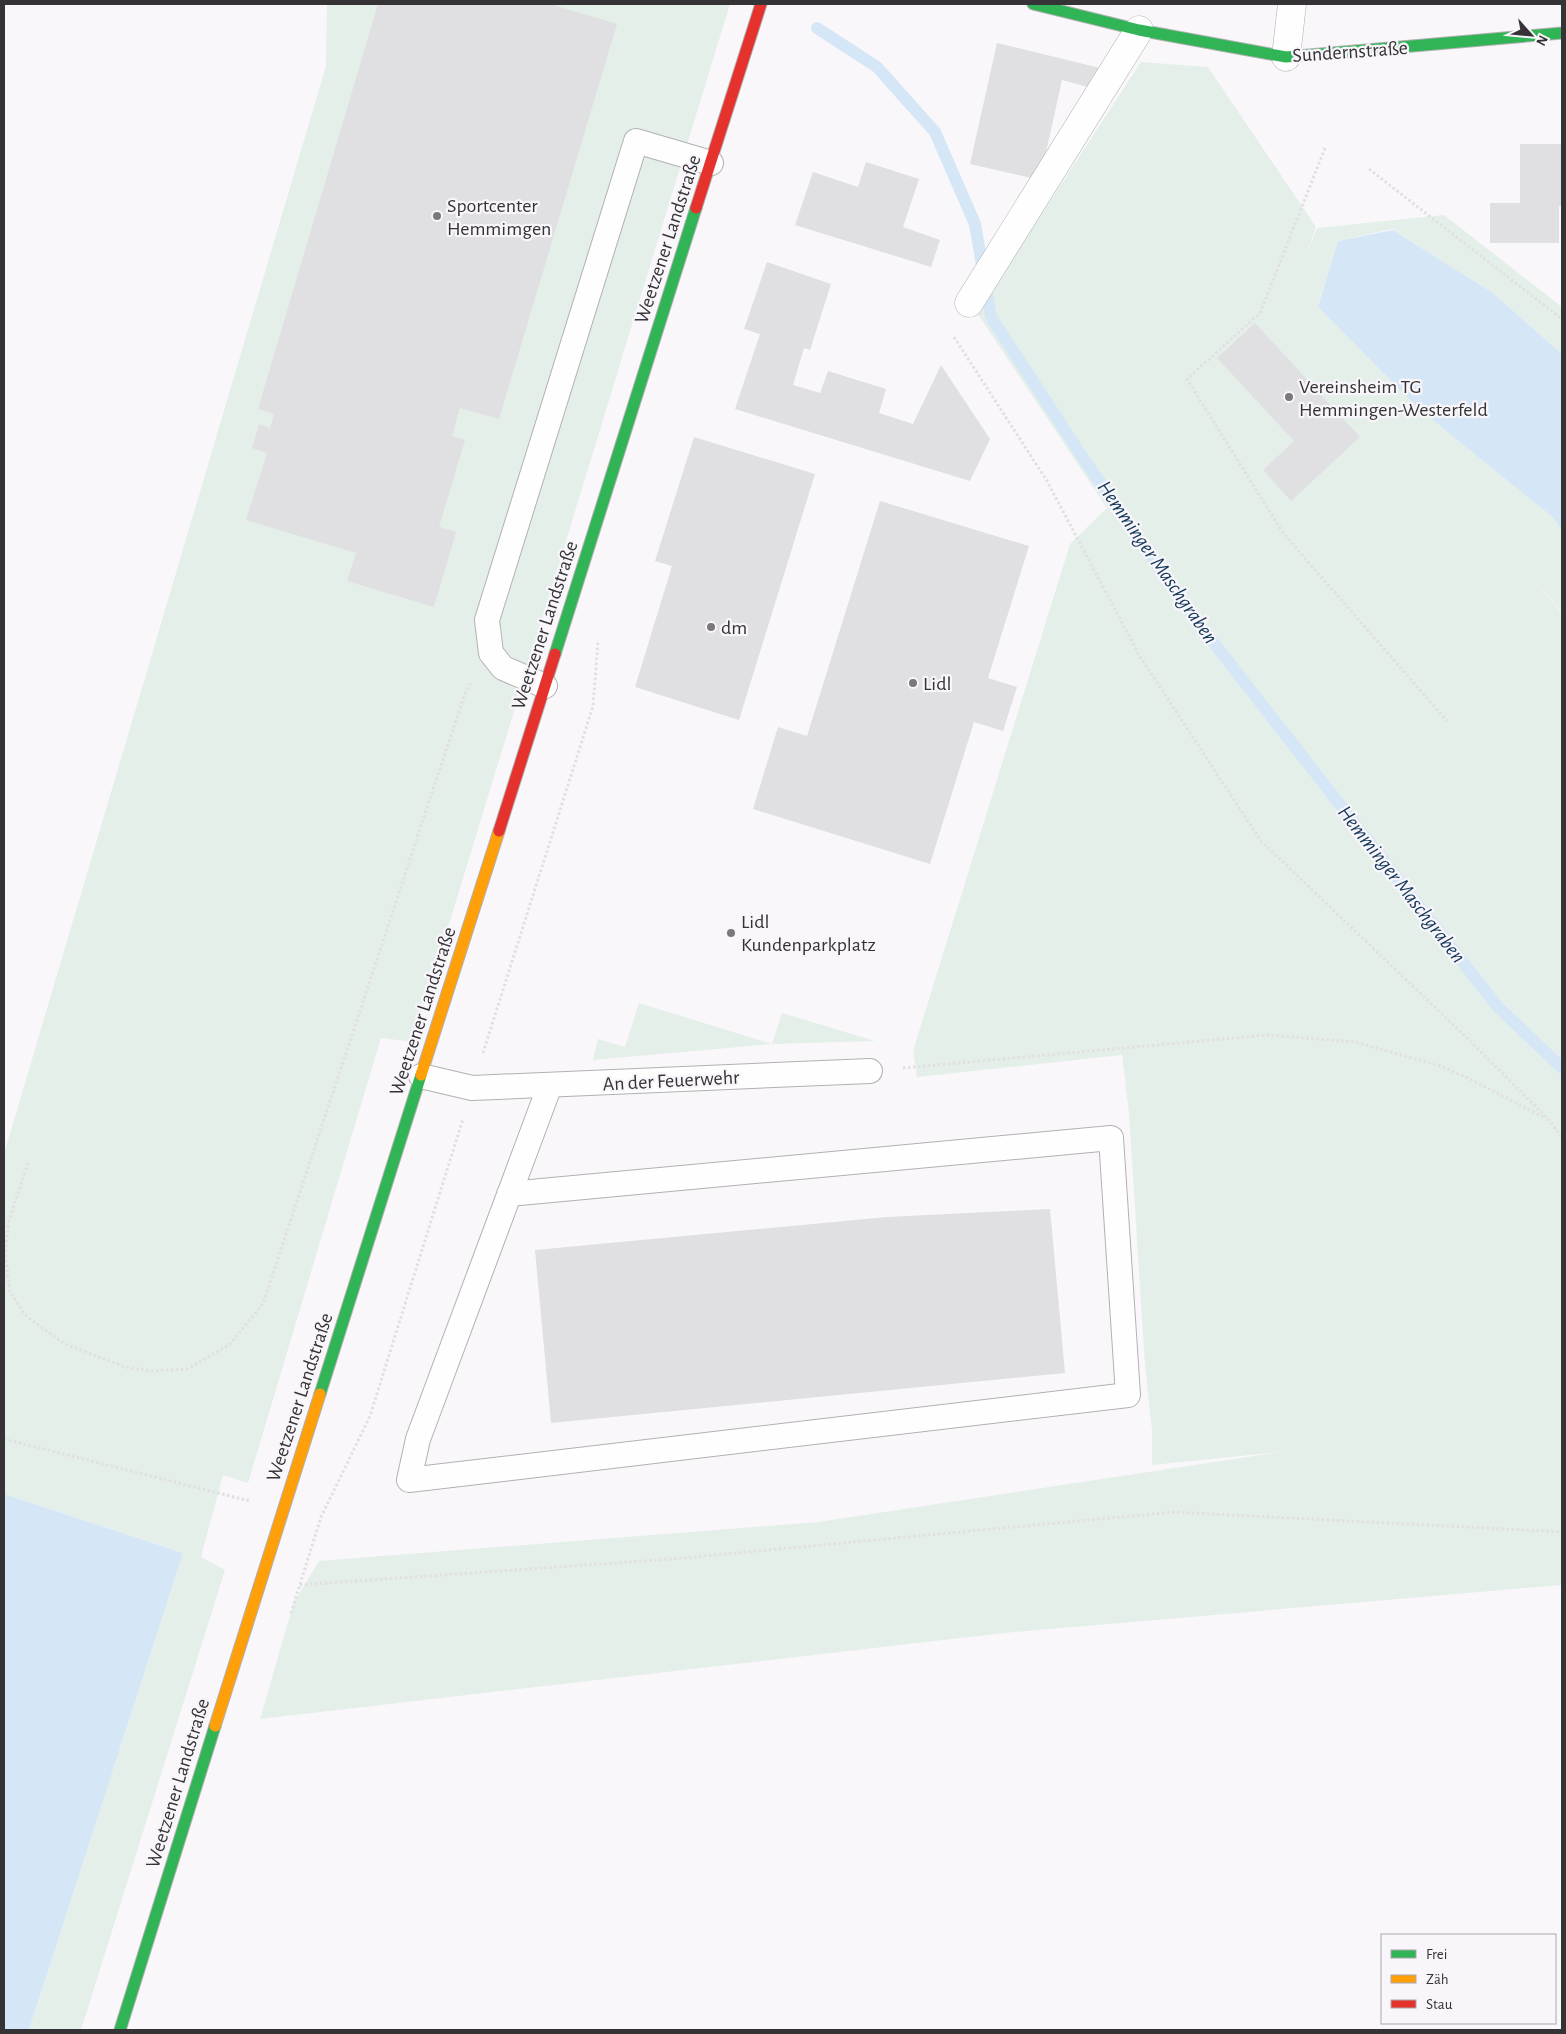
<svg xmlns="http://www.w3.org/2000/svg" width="1566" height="2034" font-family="'Alegreya Sans',sans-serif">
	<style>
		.green { fill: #e5efe9 }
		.water { fill: #d5e6f7 }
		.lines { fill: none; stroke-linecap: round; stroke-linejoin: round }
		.stream { stroke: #d5e6f7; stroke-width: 12 }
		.building { fill: #e0dfe1 }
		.lane-casing { stroke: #b2b1b2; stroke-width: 26 }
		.street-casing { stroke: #b2b1b2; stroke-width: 29 }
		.fast-casing { stroke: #b2b1b2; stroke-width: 13 }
		.slow-casing { stroke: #b2b1b2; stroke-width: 13 }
		.jam-casing { stroke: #b2b1b2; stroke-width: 13 }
		.path { stroke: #e1e0e1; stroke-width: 3; stroke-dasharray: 2.5 2.5; stroke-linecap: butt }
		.lane { stroke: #fefefe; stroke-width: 24 }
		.street { stroke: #fefefe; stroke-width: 28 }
		.fast { stroke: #30b455; stroke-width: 11 }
		.slow { stroke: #ff9f0a; stroke-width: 11 }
		.jam { stroke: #e5322d; stroke-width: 11 }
		.poi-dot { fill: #7a787a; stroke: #f9f6fb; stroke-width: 2 }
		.labels { text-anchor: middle; stroke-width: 4.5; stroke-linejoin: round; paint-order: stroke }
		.street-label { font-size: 20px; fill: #353335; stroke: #f9f6fb }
		.poi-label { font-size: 20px; fill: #353335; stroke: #f9f6fb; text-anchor: start }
		.water-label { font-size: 21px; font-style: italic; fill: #15395a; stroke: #f9f6fb }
	</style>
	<rect width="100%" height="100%" fill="#f9f7fa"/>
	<g class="green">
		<polygon points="327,4 730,4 413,1042 381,1038 248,1483 223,1475 201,1557 225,1570 81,2030 29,2030 183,1553 4,1494 4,1154 326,66"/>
		<polygon points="1141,62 1208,67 1316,227 1306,255 1317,228 1444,215 1562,307 1562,354 1493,293 1392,229 1338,241 1318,307 1419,409 1555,518 1562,531 1562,612 1500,541 1562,613 1562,1585 1004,1633 260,1719 294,1602 319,1561 818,1522 1280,1452 1152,1465 1152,1431 1145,1365 1129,1113 1122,1055 917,1077 913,1051 1070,544 1107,508 977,313"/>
		<polygon points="639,1003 772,1044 782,1013 875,1041 773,1044 593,1060 598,1039 625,1047"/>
	</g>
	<g class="water">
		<polygon points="1393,230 1493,293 1562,354 1562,531 1554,518 1419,409 1318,307 1338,241"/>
		<polygon points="4,1494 183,1553 29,2030 4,2030"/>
	</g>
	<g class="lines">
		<polyline class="stream" points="817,28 877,67 935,132 975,224 991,317 1083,458 1189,611 1497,1006 1562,1068"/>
	</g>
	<g class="building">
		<polygon points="378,4 550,4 617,24 499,419 460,408 452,436 465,440 439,527 456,532 434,607 347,581 356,553 246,520 267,453 252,448 259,424 270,428 274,414 258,409"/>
		<polygon points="997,43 1100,68 1095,89 1062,80 1040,180 970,164"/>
		<polygon points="1520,144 1562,144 1562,206 1559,206 1559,243 1490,243 1490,203 1520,203"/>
		<polygon points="866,162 919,179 903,227 940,240 931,267 795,225 813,172 858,187"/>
		<polygon points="767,262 831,284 810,350 804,348 793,385 820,393 828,371 886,389 879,413 913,424 941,365 990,439 970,481 735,409 760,334 744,329"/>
		<polygon points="1255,323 1360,437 1291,501 1263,470 1294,441 1217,358"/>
		<polygon points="694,437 815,474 739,720 635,687 672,566 655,561"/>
		<polygon points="880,501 1029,546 988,678 1017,687 1003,731 974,722 930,864 753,809 778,727 807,736"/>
		<polygon points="1050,1209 1065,1373 551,1423 535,1250 887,1217"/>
	</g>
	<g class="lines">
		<g class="lane-casing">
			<g id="lane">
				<polyline points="545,686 503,668 491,653 487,620 636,141 711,163"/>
				<polyline points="421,1076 472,1088 870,1071"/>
				<polyline points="509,1194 1111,1138 1128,1395 409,1480 418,1439 550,1085"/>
			</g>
		</g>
		<g class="street-casing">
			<g id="street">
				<polyline points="1286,57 1292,4"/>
				<polyline points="969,303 1139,30"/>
			</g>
		</g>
		<g class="fast-casing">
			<g id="fast">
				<polyline points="1033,4 1139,30 1286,57 1562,33"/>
				<polyline points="555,654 696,208"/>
				<polyline points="320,1394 421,1075"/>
				<polyline points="120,2030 215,1726"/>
			</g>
		</g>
		<g class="slow-casing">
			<g id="slow">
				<polyline points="421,1075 499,831"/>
				<polyline points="215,1726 320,1394"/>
			</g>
		</g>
		<g class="jam-casing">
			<g id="jam">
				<polyline points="696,208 761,4"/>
				<polyline points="499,831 555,654"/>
			</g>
		</g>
		<g class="path">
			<polyline points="1325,148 1260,313 1187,379 1283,533 1447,721"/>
			<polyline points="1369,169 1562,319"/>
			<polyline points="954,337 1047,481 1139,655 1261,841 1464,1035 1549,1120 1562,1138"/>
			<polyline points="483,1053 593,706 598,642"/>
			<polyline points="903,1068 1267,1035 1355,1042 1440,1066 1470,1079 1545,1118"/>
			<polyline points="28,1163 9,1220 5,1253 10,1292 27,1317 65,1344 125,1367 152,1371 187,1369 229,1345 263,1304 465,693 471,683"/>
			<polyline points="4,1439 250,1501"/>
			<polyline points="300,1585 672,1559 1174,1512 1562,1532"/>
			<polyline points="291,1613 321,1517 370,1416 463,1119"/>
		</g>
		<use href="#lane" class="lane"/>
		<use href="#street" class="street"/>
		<use href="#fast" class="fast"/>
		<use href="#slow" class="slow"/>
		<use href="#jam" class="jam"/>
	</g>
	<g class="poi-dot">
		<circle cx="437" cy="216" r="5"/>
		<circle cx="1289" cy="397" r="5"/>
		<circle cx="711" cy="627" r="5"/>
		<circle cx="913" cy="683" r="5"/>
		<circle cx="731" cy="933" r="5"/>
	</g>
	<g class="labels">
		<g class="street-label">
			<text transform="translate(1350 51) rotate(-4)" y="7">Sundernstraße</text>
			<text transform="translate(667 239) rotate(-72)" y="7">Weetzener Landstraße</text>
			<text transform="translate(544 625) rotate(-72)" y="7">Weetzener Landstraße</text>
			<text transform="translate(422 1011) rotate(-72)" y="7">Weetzener Landstraße</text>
			<text transform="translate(671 1080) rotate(-3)" y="7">An der Feuerwehr</text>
			<text transform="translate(299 1397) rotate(-72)" y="7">Weetzener Landstraße</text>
			<text transform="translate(177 1783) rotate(-73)" y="7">Weetzener Landstraße</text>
		</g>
		<g class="poi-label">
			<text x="447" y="212">Sportcenter<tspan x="447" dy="23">Hemmimgen</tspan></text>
			<text x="1299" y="393">Vereinsheim TG<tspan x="1299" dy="23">Hemmingen-Westerfeld</tspan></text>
			<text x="721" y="634">dm</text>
			<text x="923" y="690">Lidl</text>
			<text x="741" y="928">Lidl<tspan x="741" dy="23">Kundenparkplatz</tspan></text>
		</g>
		<g class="water-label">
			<text transform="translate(1158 562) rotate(55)" y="7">Hemminger Maschgraben</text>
			<text transform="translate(1402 884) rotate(52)" y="7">Hemminger Maschgraben</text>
		</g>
	</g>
	<rect width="1566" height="2034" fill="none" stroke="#353335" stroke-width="10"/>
	<rect x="1381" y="1934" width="175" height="90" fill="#f9f6fb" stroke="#aba8ac"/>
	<rect x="1391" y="1950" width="25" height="8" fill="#30b455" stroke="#aba8ac"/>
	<text x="1426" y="1959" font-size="15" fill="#353335">Frei</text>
	<rect x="1391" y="1975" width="25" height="8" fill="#ff9f0a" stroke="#aba8ac"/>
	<text x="1426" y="1984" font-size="15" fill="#353335">Zäh</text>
	<rect x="1391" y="2000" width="25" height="8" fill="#e5322d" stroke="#aba8ac"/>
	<text x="1426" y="2009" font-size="15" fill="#353335">Stau</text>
	<g transform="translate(1531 35) rotate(117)" stroke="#f9f6fb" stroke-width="4" paint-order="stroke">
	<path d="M0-4L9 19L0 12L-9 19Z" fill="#353335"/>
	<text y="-8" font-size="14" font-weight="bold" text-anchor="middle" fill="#353335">N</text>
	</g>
</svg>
